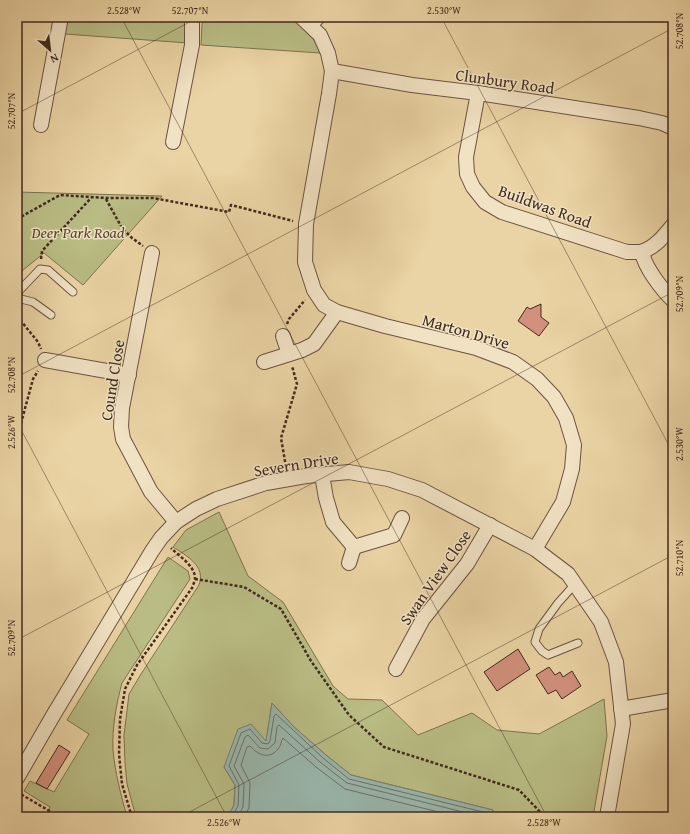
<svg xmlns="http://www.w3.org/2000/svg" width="690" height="834" font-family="'Gentium Book Plus',serif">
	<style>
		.green { fill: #b9bc84; stroke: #7d7352 }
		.water { fill: #99b7ad; stroke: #767f74 }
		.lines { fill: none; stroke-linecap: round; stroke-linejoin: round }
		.shore { stroke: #6d7066; stroke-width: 1 }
		.building { fill: #d2907d; stroke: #412a1f }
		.service-casing { stroke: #6b5440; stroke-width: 9 }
		.minor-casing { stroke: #6b5440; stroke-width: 16 }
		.path { stroke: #412a1f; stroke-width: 2.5; stroke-dasharray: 3 2; stroke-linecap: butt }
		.service { stroke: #f1e2c4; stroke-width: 7 }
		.minor { stroke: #f1e2c4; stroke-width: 14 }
		.ticks { fill: none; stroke: #412a1f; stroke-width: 1; stroke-opacity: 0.45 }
		.labels { text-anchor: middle; stroke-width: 3; stroke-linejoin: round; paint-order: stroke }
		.street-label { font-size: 16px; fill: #412a1f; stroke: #f1e2c4 }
		.park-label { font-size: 16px; font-style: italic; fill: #594733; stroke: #f1e2c4 }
		.neatline { fill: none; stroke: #412a1f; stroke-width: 1.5 }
		.ticks-label { font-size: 10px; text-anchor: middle; fill: #412a1f }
	</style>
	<rect width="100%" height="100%" fill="#ead3a4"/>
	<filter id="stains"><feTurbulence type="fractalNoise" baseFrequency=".005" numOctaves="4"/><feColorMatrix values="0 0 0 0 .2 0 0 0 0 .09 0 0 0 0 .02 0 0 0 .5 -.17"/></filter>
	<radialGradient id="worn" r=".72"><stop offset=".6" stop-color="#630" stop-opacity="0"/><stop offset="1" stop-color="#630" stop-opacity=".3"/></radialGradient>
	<g class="green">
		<polygon points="68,17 186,17 188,43 65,34"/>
		<path d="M207 17H288C305 27 313 34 320 53L201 45 202 24Z"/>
		<polygon points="17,192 162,196 83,285 44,253 17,275"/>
		<path d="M219 512 248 576 283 602 333 686 348 699 382 700 418 735 472 713 497 730 539 734 604 699 607 736 593 817H492L493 810 351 775 326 755 294 727 272 703 266 742 224 767 235 785 234 805 228 817H136L127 784 125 763 124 735 129 694 141 674 199 585C206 566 187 556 173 547L186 530Z"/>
		<path d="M168 557 188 571 190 579 122 683C116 705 112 728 113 750 115 773 121 795 127 817H48L47 815 50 807 24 791 30 781 54 792 89 734 67 720Z"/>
	</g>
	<polygon class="water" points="272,703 294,727 326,755 351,775 493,810 492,817 228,817 234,805 235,785 224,767 238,729 251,724 266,741"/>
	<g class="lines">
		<g class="shore">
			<polyline points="232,817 238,806 239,785 229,766 241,733 250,729 262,743 268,744 270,741 274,716 276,714 323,758 349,779 487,813 488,817"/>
			<polyline points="238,817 243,807 244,784 234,766 245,737 248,735 260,748 268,749 275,743 277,727 279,725 320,762 347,783 483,817"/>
			<path d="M244 817 249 808 250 783 241 765 247 747 250 746C258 755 269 760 278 749 281 746 281 741 283 738L316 767 345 789 459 817"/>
		</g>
	</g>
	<g class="building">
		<polygon points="541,304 541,317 549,323 539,336 518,321 527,307 530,309"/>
		<polygon points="518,649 530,669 497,691 484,672"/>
		<polygon points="549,667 555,675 560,672 563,677 572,671 581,686 562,699 556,690 548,694 536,675"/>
		<polygon points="59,745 70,752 47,789 36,783"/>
	</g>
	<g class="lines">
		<g class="service-casing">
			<g id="service">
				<polyline points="313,27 323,17"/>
				<polyline points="17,298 19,291 40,269 48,270 73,292"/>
				<polyline points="17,298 33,302 51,315"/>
				<polyline points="575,584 558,603 539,629 535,642 542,651 548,655 578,643"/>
			</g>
		</g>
		<g class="minor-casing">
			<g id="minor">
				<polyline points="301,17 320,35 328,53 332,71 329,94 306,224 305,262 314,290 324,305 337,312 385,326 476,348 513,362 537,379 554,397 566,418 574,445 572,469 563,502 535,549"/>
				<polyline points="332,71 412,85 478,93 639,118 662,123 673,128"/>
				<path d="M478 93 466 157 467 174 473 187 485 202 502 212 627 252C631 252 636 252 640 252 654 249 665 235 673 225"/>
				<polyline points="41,125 61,17"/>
				<polyline points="173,142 192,45 192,17"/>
				<path d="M642 252C644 266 662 290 673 300"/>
				<polyline points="152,253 122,408 121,427 123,439 151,492 176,522"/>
				<polyline points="283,336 289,354"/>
				<polyline points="45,360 129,375"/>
				<polyline points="264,362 302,350 314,344 337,312"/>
				<polyline points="322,475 326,498 333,522 354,547 394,535 402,518"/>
				<polyline points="349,563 354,547"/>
				<polyline points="396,669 423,619 467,564 490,525"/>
				<polyline points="621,709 673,700"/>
				<polyline points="17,778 54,714 152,551 161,538 176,522 196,509 217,499 266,483 306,476 349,472 388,479 422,490 535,549 568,574 601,622 616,662 623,724 607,817"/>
			</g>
		</g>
		<g class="path">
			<polyline points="106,199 122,228 132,238 143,246"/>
			<polyline points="17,219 60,195 106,198 153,198 229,212 231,205 293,221"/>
			<polyline points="41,259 42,251 91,198"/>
			<polyline points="17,316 38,342 41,349"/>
			<polyline points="287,324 289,319 305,300"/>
			<polyline points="17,438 33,379 38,371"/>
			<polyline points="286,467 281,438 297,384 292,366"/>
			<polyline points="195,579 244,587 281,609 311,661 349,715 384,747 519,790 545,817"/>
			<polyline points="17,792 48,810 56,817"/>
			<path d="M132 817 122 784 119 754 120 719 125 689 137 665 192 588C193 585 195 581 195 578 195 566 179 556 171 548"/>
		</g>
		<use href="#service" class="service"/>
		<use href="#minor" class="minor"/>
	</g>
	<path class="ticks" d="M121 17 547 817M441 17 673 453M17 114 199 17M17 377 673 28M17 422 227 817M17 640 673 292M180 817 673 555"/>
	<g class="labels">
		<g class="street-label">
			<text transform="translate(505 81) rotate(8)" y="6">Clunbury Road</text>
			<text transform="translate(545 206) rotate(20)" y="6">Buildwas Road</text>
			<text transform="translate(466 331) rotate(16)" y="6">Marton Drive</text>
			<text transform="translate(112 380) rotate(-81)" y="6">Cound Close</text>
			<text transform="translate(296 464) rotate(-9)" y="6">Severn Drive</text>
			<text transform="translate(435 577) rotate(-55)" y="6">Swan View Close</text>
		</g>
		<g class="park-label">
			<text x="78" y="238">Deer Park Road</text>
		</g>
	</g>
	<rect width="690" height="834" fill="none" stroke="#ead3a4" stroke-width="44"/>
	<g transform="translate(50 50) rotate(152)" stroke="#f1e2c4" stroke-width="3" paint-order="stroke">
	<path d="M0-3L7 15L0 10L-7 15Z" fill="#412a1f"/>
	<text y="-6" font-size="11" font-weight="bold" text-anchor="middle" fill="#412a1f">N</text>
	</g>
	<rect x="22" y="22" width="646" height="790" class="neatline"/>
	<g class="ticks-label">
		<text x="124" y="14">2.528°W</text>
		<text x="190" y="14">52.707°N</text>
		<text x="444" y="14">2.530°W</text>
		<text transform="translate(679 31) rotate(-90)" y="4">52.708°N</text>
		<text transform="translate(11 111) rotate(-90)" y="4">52.707°N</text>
		<text transform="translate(679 294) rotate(-90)" y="4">52.709°N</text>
		<text transform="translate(11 375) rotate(-90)" y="4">52.708°N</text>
		<text transform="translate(11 432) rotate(-90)" y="4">2.526°W</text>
		<text transform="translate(679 444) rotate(-90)" y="4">2.530°W</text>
		<text transform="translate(679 558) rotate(-90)" y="4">52.710°N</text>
		<text transform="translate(11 638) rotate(-90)" y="4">52.709°N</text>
		<text x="224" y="826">2.526°W</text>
		<text x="544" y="826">2.528°W</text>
	</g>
	<rect width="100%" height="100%" filter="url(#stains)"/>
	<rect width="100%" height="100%" fill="url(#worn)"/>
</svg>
